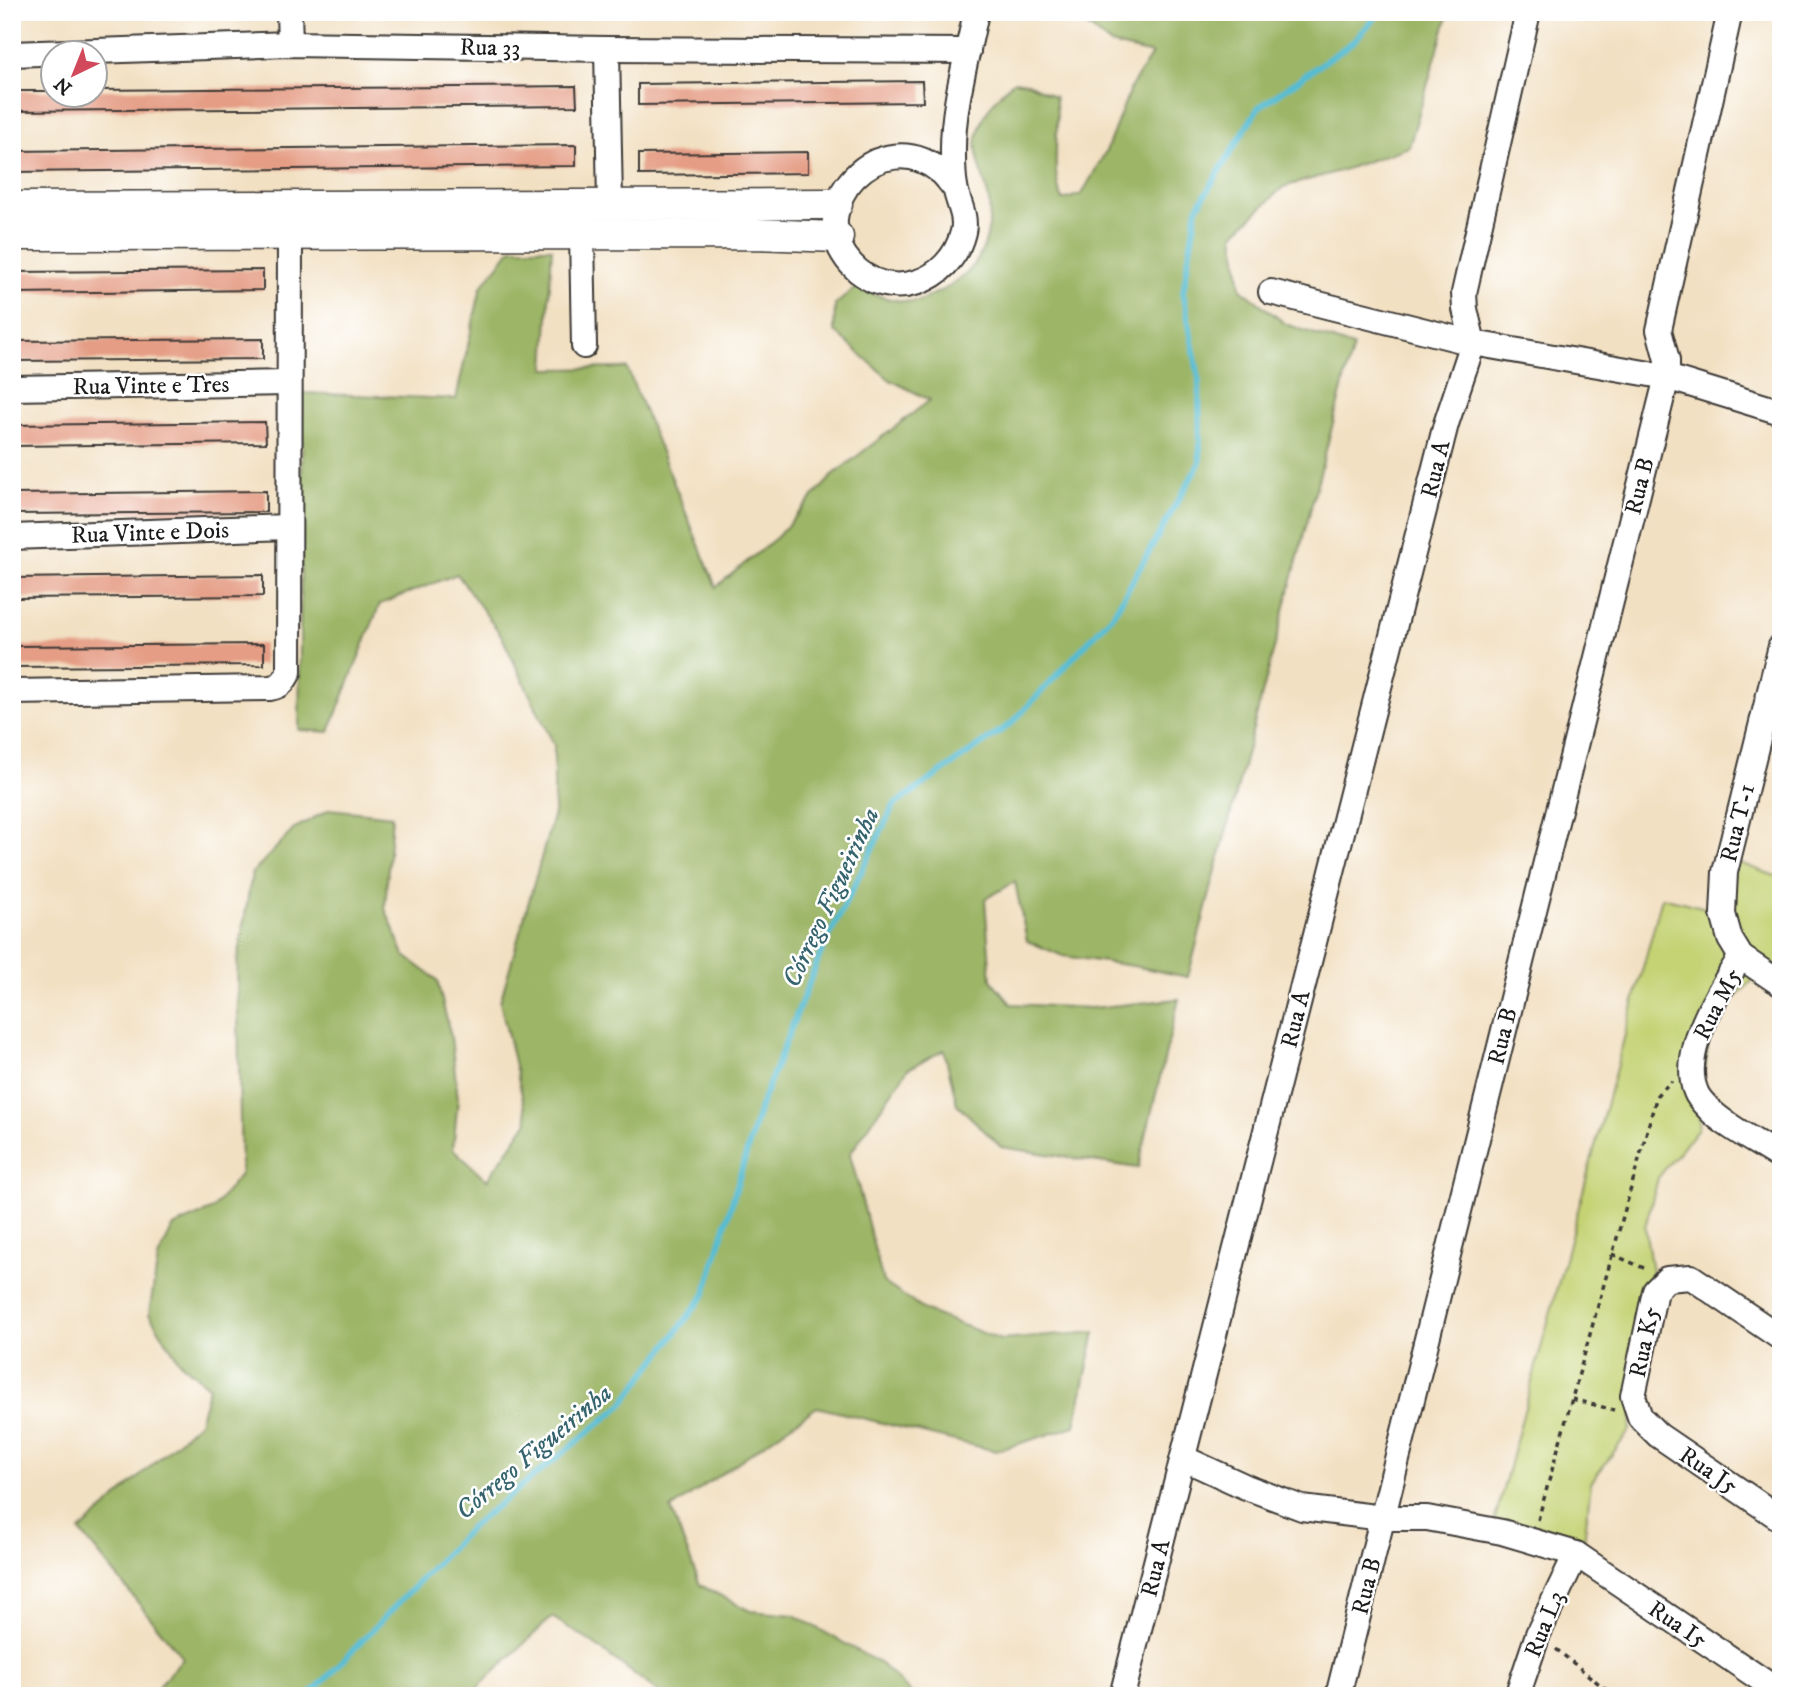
<svg xmlns="http://www.w3.org/2000/svg" width="1793" height="1708" font-family="'IM FELL DW Pica',serif">
	<style>
		.green { fill: #c5d374; stroke: #707848; stroke-width: 2 }
		.forest { fill: #9cb566; stroke: #5c6841; stroke-width: 2 }
		.lines { fill: none; stroke-linecap: round; stroke-linejoin: round }
		.stream { stroke: #55bcd3; stroke-width: 6 }
		.building { fill: #e59d85 }
		.minor-casing { stroke: #3c3935; stroke-width: 28 }
		.tertiary-casing { stroke: #3c3935; stroke-width: 33 }
		.path { stroke: #3c3935; stroke-width: 3.5; stroke-dasharray: 5 5; stroke-linecap: butt }
		.minor { stroke: #fff; stroke-width: 24 }
		.tertiary { stroke: #fff; stroke-width: 30 }
		.labels { text-anchor: middle; stroke-width: 5; stroke-linejoin: round; paint-order: stroke }
		.street-label { font-size: 24px; fill: #1c1c1c; stroke: #fff }
		.water-label { font-size: 26px; font-style: italic; fill: #36646e; stroke: #fff }
	</style>
	<rect width="100%" height="100%" fill="#fff"/>
	<filter id="ink" filterUnits="userSpaceOnUse"><feTurbulence type="fractalNoise" baseFrequency=".0143" numOctaves="2"/><feDisplacementMap in="SourceGraphic" scale="14" xChannelSelector="R" yChannelSelector="G"/><feConvolveMatrix kernelMatrix="1 2 1 2 8 2 1 2 1" color-interpolation-filters="sRGB"/></filter>
	<filter id="wash" filterUnits="userSpaceOnUse"><feTurbulence type="fractalNoise" baseFrequency=".00686" numOctaves="4" result="noise"/><feDisplacementMap in="SourceGraphic" scale="28" xChannelSelector="R" yChannelSelector="G"/><feGaussianBlur stdDeviation="1.57" result="paint"/><feColorMatrix in="noise" values="0 0 0 0 0 0 0 0 0 0 0 0 0 0 0 0 0 1.4 0 .05"/><feComposite in="paint" operator="in"/></filter>
	<g filter="url(#wash)">
		<rect width="100%" height="100%" fill="#f2e0c2"/>
		<polygon class="green" points="1736,862 1781,878 1781,972 1762,959 1751,982 1711,1022 1698,1128 1658,1178 1645,1227 1652,1272 1630,1430 1591,1483 1583,1549 1494,1523 1662,897 1726,913"/>
		<path class="forest" d="M1070 12H1449L1409 147 1343 170 1283 187 1234 234 1241 289 1286 324 1353 347 1188 977 1133 966 1063 956 1027 941 1015 882 985 899 991 980 1011 1004 1091 1008 1179 999 1138 1168 1001 1147 957 1104 944 1050 908 1069 850 1154 883 1282 926 1311 1001 1340 1095 1332 1075 1426 996 1451 817 1407 671 1509 700 1585 750 1611 794 1615 881 1664 914 1696H664L591 1642 552 1617 469 1696H150L183 1658 80 1531 199 1422 209 1387 180 1362 149 1314 158 1258 173 1227 213 1209 241 1173 237 963 252 873 295 828 330 809 392 816 385 908 404 955 437 980 451 1037 458 1099 453 1149 487 1180 528 1121 500 1002 554 813V745L501 635 457 574 380 604 329 732 299 730 303 393 456 399 481 287 512 248H552L545 369 627 368 716 587 777 537 834 474 930 400 890 380 834 331 835 305 855 288C874 294 897 304 918 301 924 300 932 295 938 292 976 276 993 243 989 202 987 184 973 154 977 138 982 114 995 97 1014 81L1028 83 1055 97C1062 130 1048 169 1063 200L1082 194 1106 151 1131 87 1152 54 1110 44Z"/>
		<g class="lines">
			<polyline class="stream" points="309,1696 471,1527 621,1406 705,1294 760,1107 820,955 894,805 1012,723 1113,615 1200,462 1199,379 1183,292 1197,208 1258,108 1354,41 1380,12"/>
		</g>
		<g id="blocks">
			<g class="building">
				<polygon points="922,81 923,102 638,105 638,84"/>
				<polygon points="576,86 577,106 12,111 12,91 52,91 52,94 94,94 94,90"/>
				<polygon points="576,145 576,166 12,172 12,151"/>
				<polygon points="808,152 808,173 639,175 639,154"/>
				<polygon points="263,270 263,290 12,293 12,272"/>
				<polygon points="263,339 263,359 12,361 12,341"/>
				<polygon points="265,422 266,443 12,446 12,425"/>
				<polygon points="266,491 266,512 12,514 12,494"/>
				<polygon points="263,575 263,596 12,598 12,578"/>
				<polygon points="264,644 264,665 12,667 12,646"/>
			</g>
		</g>
	</g>
	<g filter="url(#ink)">
		<use href="#blocks" fill-opacity="0" stroke="#3c3935" stroke-width="2"/>
		<g class="lines">
			<g class="minor-casing">
				<g id="minor">
					<polyline points="289,12 290,44"/>
					<polyline points="607,49 610,203"/>
					<polyline points="12,54 290,44 607,49 968,51"/>
					<path d="M955 188C950 183 946 176 941 172 881 121 800 206 851 264 888 305 951 283 963 232 967 215 957 202 955 186 953 176 953 164 953 154 952 107 967 58 976 12"/>
					<polyline points="582,234 584,346"/>
					<polyline points="1271,292 1473,343 1667,377 1781,412"/>
					<polyline points="12,388 289,383"/>
					<polyline points="12,537 288,527"/>
					<polyline points="1781,646 1725,872 1723,914 1730,939 1741,957 1781,984"/>
					<path d="M12 692 270 688C281 686 284 682 289 672L290 235"/>
					<path d="M1741 957C1720 988 1679 1053 1696 1092 1698 1098 1705 1105 1709 1109 1723 1125 1762 1145 1781 1158"/>
					<polyline points="1781,1338 1691,1277 1667,1279 1655,1291 1633,1396 1640,1417 1658,1435 1781,1519"/>
					<polyline points="1183,1458 1246,1487 1302,1508 1383,1518 1427,1518 1502,1532 1576,1554 1781,1693"/>
					<polyline points="1122,1696 1446,424 1473,343 1465,309 1464,293 1528,12"/>
					<polyline points="1338,1696 1667,377 1667,360 1659,330 1730,12"/>
					<polyline points="1517,1696 1538,1634 1576,1554"/>
				</g>
			</g>
			<g class="tertiary-casing">
				<g id="tertiary">
					<polyline points="12,207 837,204"/>
					<polyline points="12,235 755,234 838,237"/>
				</g>
			</g>
			<g class="path">
				<polyline points="1612,1254 1646,1269"/>
				<polyline points="1572,1399 1614,1410"/>
				<polyline points="1538,1520 1657,1095 1672,1081"/>
				<polyline points="1556,1649 1614,1696"/>
			</g>
			<use href="#minor" class="minor"/>
			<use href="#tertiary" class="tertiary"/>
		</g>
	</g>
	<g class="labels">
		<g class="street-label">
			<text transform="translate(490 47) rotate(1)" y="8">Rua 33</text>
			<text transform="translate(151 385) rotate(-1)" y="8">Rua Vinte e Tres</text>
			<text transform="translate(1435 469) rotate(-76)" y="8">Rua A</text>
			<text transform="translate(1639 486) rotate(-76)" y="8">Rua B</text>
			<text transform="translate(150 532) rotate(-2)" y="8">Rua Vinte e Dois</text>
			<text transform="translate(1737 823) rotate(-76)" y="8">Rua T-1</text>
			<text transform="translate(1717 1004) rotate(-63)" y="8">Rua M5</text>
			<text transform="translate(1295 1019) rotate(-76)" y="8">Rua A</text>
			<text transform="translate(1502 1036) rotate(-76)" y="8">Rua B</text>
			<text transform="translate(1644 1342) rotate(-78)" y="8">Rua K5</text>
			<text transform="translate(1709 1470) rotate(34)" y="8">Rua J5</text>
			<text transform="translate(1155 1568) rotate(-76)" y="8">Rua A</text>
			<text transform="translate(1366 1586) rotate(-76)" y="8">Rua B</text>
			<text transform="translate(1544 1624) rotate(-68)" y="8">Rua L3</text>
			<text transform="translate(1678 1624) rotate(34)" y="8">Rua I5</text>
		</g>
		<g class="water-label">
			<text transform="translate(830 897) rotate(-65)" y="9">Córrego Figueirinha</text>
			<text transform="translate(533 1451) rotate(-40)" y="9">Córrego Figueirinha</text>
		</g>
	</g>
	<rect width="1793" height="1708" fill="none" stroke="#fff" stroke-width="42"/>
	<g transform="translate(74 74) rotate(223)"><circle r="33" fill="#ffffff" stroke="#a4a4a4" stroke-width="2"/>
	<path d="M0-5L12 26L0 18L-12 26Z" fill="#d1495b"/>
	<text y="-10" font-size="19" font-weight="bold" text-anchor="middle" fill="#1c1c1c">N</text>
	</g>
</svg>
